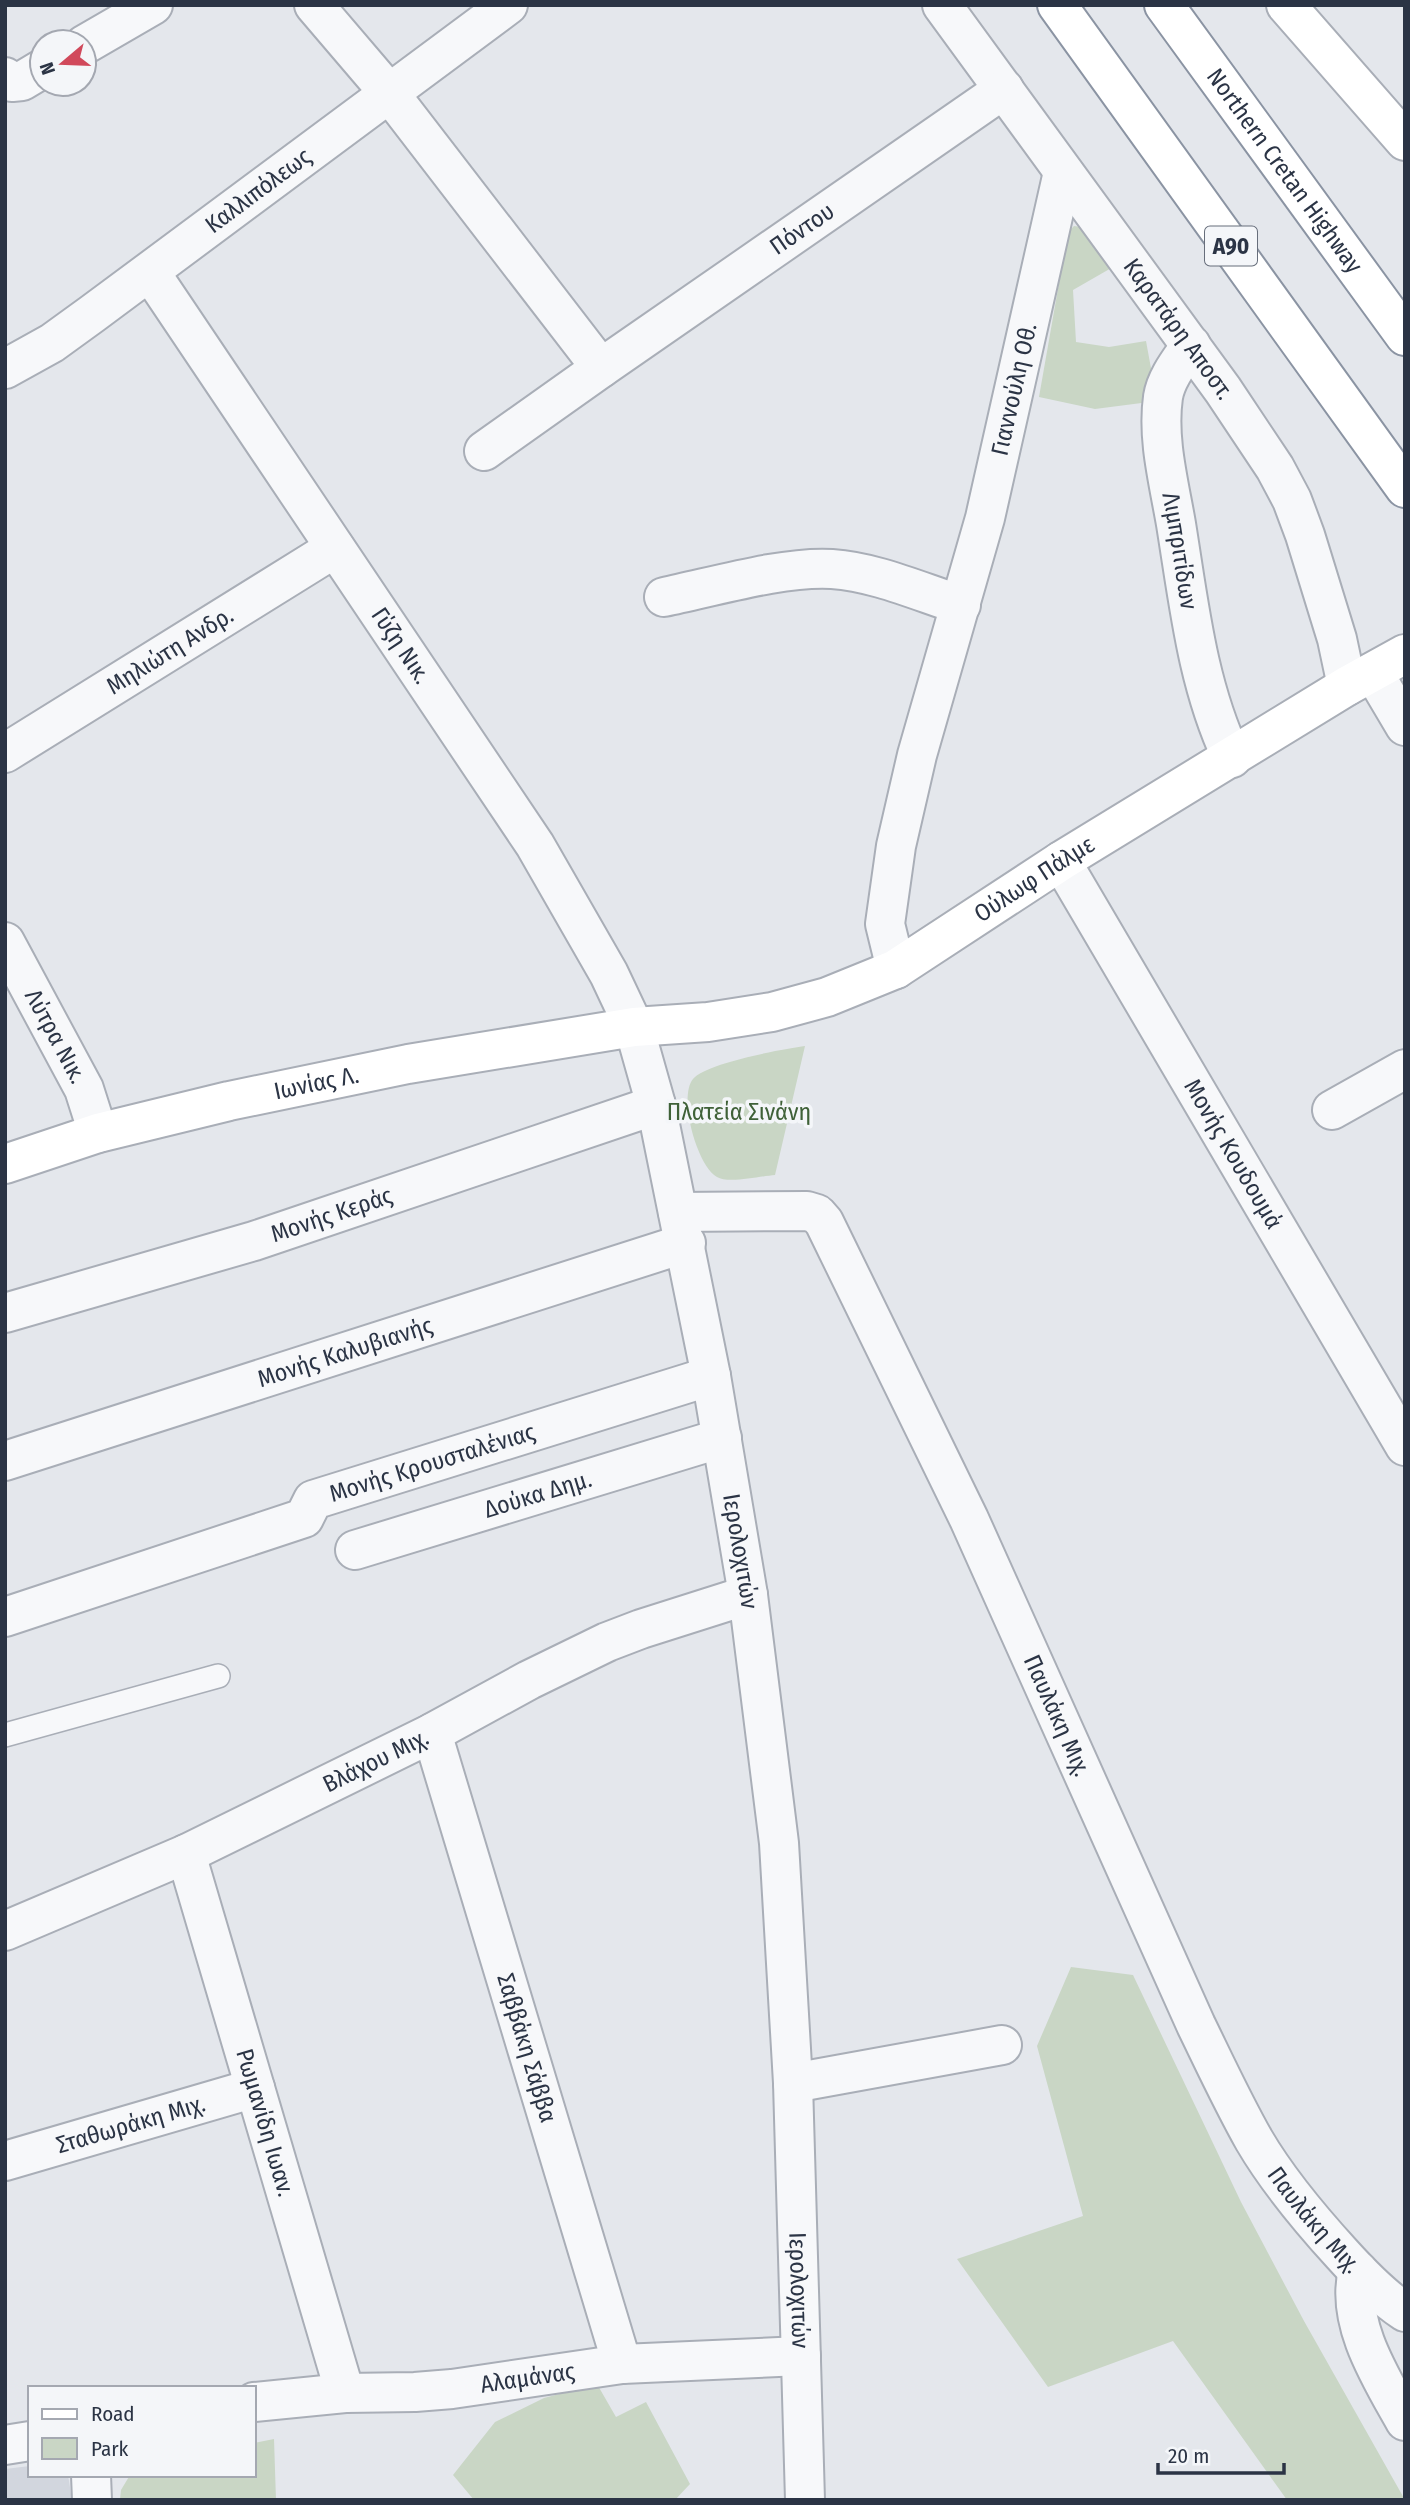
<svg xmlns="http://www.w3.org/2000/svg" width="1410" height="2505" font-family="'Fira Sans Condensed',sans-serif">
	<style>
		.built { fill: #d2d6de }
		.green { fill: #c9d6c5 }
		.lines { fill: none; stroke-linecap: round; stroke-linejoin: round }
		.lane-casing { stroke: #a9aeb7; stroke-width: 26 }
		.street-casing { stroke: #a9aeb7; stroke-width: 42 }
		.secondary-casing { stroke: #a9aeb7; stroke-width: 42 }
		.highway-casing { stroke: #8b94a3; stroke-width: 42 }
		.lane { stroke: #f7f8fa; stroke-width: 23 }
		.street { stroke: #f7f8fa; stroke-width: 38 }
		.secondary { stroke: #fff; stroke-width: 38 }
		.highway { stroke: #fff; stroke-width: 38 }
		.labels { text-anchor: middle; stroke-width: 7; stroke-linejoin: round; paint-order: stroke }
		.shield { fill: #f4f6f9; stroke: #676e7b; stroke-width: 2 }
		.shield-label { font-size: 23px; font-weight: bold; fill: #2b3445 }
		.street-label { font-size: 24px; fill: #2b3445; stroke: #f4f6f9 }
		.park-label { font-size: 24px; fill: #3f6138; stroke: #f4f6f9 }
	</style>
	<rect width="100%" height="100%" fill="#e4e7ec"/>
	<polygon class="built" points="30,2466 30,2475 68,2475 72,2500 5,2500 5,2469"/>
	<g class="green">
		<polygon points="1074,226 1081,227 1113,267 1073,290 1076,342 1109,347 1146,341 1157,401 1095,409 1039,397 1068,232"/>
		<path d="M805 1046 775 1175C761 1176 728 1184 717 1177 697 1166 678 1097 693 1079 706 1063 783 1049 805 1046Z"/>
		<polygon points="1071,1967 1133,1975 1241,2202 1304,2321 1405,2500 1287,2500 1173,2341 1048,2387 957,2259 1083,2216 1037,2046"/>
		<polygon points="597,2384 616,2417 646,2402 690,2484 675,2500 474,2500 453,2475 495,2422 544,2398"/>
		<polygon points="274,2439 276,2500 120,2500 121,2490 130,2475 254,2475 254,2443"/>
	</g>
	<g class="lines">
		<g class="lane-casing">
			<polyline id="lane" points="5,1735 218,1676"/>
		</g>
		<g class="street-casing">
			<g id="street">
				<polyline points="314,5 390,94 601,368"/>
				<path id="s1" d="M942 5 1223 390 1275 468 1292 500 1305 535 1337 639 1347 686"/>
				<polyline points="84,45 153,5"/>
				<polyline points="5,77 12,82 22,81 42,69"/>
				<path id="s2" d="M150 272 535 845 609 974 634 1027 656 1105 711 1376 748 1595 779 1843 793 2083 805 2500"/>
				<path id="s3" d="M1191 345C1180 361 1166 378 1163 397 1157 439 1169 483 1176 524 1189 604 1197 684 1232 758"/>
				<path id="s4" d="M5 369 52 343 92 314 508 5"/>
				<path id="s5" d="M484 451 601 368 1004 89"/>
				<path d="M664 597C713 587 783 566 832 569 876 572 920 592 961 605"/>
				<polyline points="1373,672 1405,726"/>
				<path id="s6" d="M5 753 335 548"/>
				<path id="s7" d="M1061 861 1405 1446"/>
				<path id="s8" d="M5 942 84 1089 98 1133"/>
				<path id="s9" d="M896 969 885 924 896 846 917 755 985 518 1063 172"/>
				<polyline points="1332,1110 1405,1069"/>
				<path id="s10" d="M678 1212 807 1211 817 1214 824 1222 969 1519 1196 2025C1215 2064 1233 2103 1254 2140 1278 2181 1310 2219 1342 2254 1361 2275 1381 2296 1405 2312"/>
				<path id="s11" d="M5 1313 254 1241 656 1105"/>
				<path id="s12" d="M5 1461 686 1243"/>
				<path id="s13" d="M355 1550 722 1438"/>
				<path id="s14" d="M5 1617 304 1518 313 1500 711 1376"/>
				<path id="s15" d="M432 1733 622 2364"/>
				<path id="s16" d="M186 1854 345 2393"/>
				<path id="s17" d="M5 1931 186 1854 432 1733 529 1680 607 1642 641 1629 748 1595"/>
				<polyline points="793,2083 1002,2045"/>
				<path id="s18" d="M5 2161 255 2088"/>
				<path d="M1358 2271C1345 2322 1381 2378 1405 2421"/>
				<path id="s19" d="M254 2402 345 2393 415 2392 452 2389 622 2364 801 2356"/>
				<polyline points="5,2445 30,2441"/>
				<polyline points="91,2475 92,2500"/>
			</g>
		</g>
		<g class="secondary-casing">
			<g id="secondary">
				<polyline points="1286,5 1405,141"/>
				<path id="s20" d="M5 1164 98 1133 229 1101 408 1064 634 1027 708 1022 772 1012 827 997 896 969 1061 861 1347 686 1405 654"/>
			</g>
		</g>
		<g class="highway-casing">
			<g id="highway">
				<polyline points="1057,5 1405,488"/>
				<path id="s21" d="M1164 5 1405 336"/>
			</g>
		</g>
		<use href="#lane" class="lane"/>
		<use href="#street" class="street"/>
		<use href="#secondary" class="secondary"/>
		<use href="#highway" class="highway"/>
	</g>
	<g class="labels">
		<rect class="shield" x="1205" y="226.5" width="52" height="39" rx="5"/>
		<g class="shield-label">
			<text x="1231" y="254">Α90</text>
		</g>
		<g class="street-label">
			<text dy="8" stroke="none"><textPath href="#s21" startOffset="205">Northern Cretan Highway</textPath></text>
			<text dy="8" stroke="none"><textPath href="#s4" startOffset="310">Καλλιπόλεως</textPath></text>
			<text dy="8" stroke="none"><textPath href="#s5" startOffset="388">Πόντου</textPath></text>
			<text dy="8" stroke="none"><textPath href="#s1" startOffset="401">Καρατάρη Αποστ.</textPath></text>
			<text dy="8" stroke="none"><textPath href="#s9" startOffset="597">Γιαννούλη Οθ.</textPath></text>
			<text dy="8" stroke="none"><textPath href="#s3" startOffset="215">Λιμπριτίδων</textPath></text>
			<text dy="8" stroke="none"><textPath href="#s2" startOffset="450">Γύζη Νικ.</textPath></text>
			<text dy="8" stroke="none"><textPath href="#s6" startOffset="194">Μηλιώτη Ανδρ.</textPath></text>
			<text dy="8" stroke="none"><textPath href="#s20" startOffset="1080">Ούλωφ Πάλμε</textPath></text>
			<text dy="8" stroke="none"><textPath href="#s8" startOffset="107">Λύτρα Νικ.</textPath></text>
			<text dy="8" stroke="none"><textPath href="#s20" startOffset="322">Ιωνίας Λ.</textPath></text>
			<text dy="8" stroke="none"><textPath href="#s7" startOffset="340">Μονής Κουδουμά</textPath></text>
			<text dy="8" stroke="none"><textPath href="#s11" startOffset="341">Μονής Κεράς</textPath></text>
			<text dy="8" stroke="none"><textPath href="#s12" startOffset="357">Μονής Καλυβιανής</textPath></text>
			<text dy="8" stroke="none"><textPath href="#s14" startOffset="460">Μονής Κρουσταλένιας</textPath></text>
			<text dy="8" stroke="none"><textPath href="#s13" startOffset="191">Δούκα Δημ.</textPath></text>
			<text dy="8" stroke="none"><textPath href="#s2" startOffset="1433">Ιερολοχιτών</textPath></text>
			<text dy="8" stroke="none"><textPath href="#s10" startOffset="696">Παυλάκη Μιχ.</textPath></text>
			<text dy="8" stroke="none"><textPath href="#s17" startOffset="408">Βλάχου Μιχ.</textPath></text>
			<text dy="8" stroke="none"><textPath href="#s15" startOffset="329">Σαββάκη Σάββα</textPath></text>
			<text dy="8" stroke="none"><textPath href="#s16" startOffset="280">Ρωμανίδη Ιωαν.</textPath></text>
			<text dy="8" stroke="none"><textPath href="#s18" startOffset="131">Σταθωράκη Μιχ.</textPath></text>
			<text dy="8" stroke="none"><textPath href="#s10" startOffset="1264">Παυλάκη Μιχ.</textPath></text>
			<text dy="8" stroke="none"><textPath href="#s2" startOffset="2175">Ιερολοχιτών</textPath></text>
			<text dy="8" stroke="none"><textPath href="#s19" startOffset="275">Αλαμάνας</textPath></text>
		</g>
		<g class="park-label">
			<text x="739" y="1120">Πλατεία Σινάνη</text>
		</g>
	</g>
	<rect width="1410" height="2505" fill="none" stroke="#2b3445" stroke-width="14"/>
	<rect x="28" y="2386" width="228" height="91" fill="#f4f6f9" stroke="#a4a8b1" stroke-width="2"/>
	<rect x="42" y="2409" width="35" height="10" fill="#ffffff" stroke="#a4a8b1" stroke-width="2"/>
	<text x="91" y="2421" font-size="21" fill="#2b3445">Road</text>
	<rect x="42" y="2438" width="35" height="21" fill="#c9d6c5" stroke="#a4a8b1" stroke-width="2"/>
	<text x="91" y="2456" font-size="21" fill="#2b3445">Park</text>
	<g transform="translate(63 63) rotate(251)"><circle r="33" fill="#f4f6f9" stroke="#a4a8b1" stroke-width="2"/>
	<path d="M0-5L12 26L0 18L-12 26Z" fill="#d1495b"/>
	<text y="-10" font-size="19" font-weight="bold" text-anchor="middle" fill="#2b3445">N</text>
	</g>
	<path d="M1158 2463v10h126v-10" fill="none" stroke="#2b3445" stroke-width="3.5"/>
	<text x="1168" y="2463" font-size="21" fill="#2b3445" stroke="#f4f6f9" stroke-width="5" paint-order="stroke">20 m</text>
</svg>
